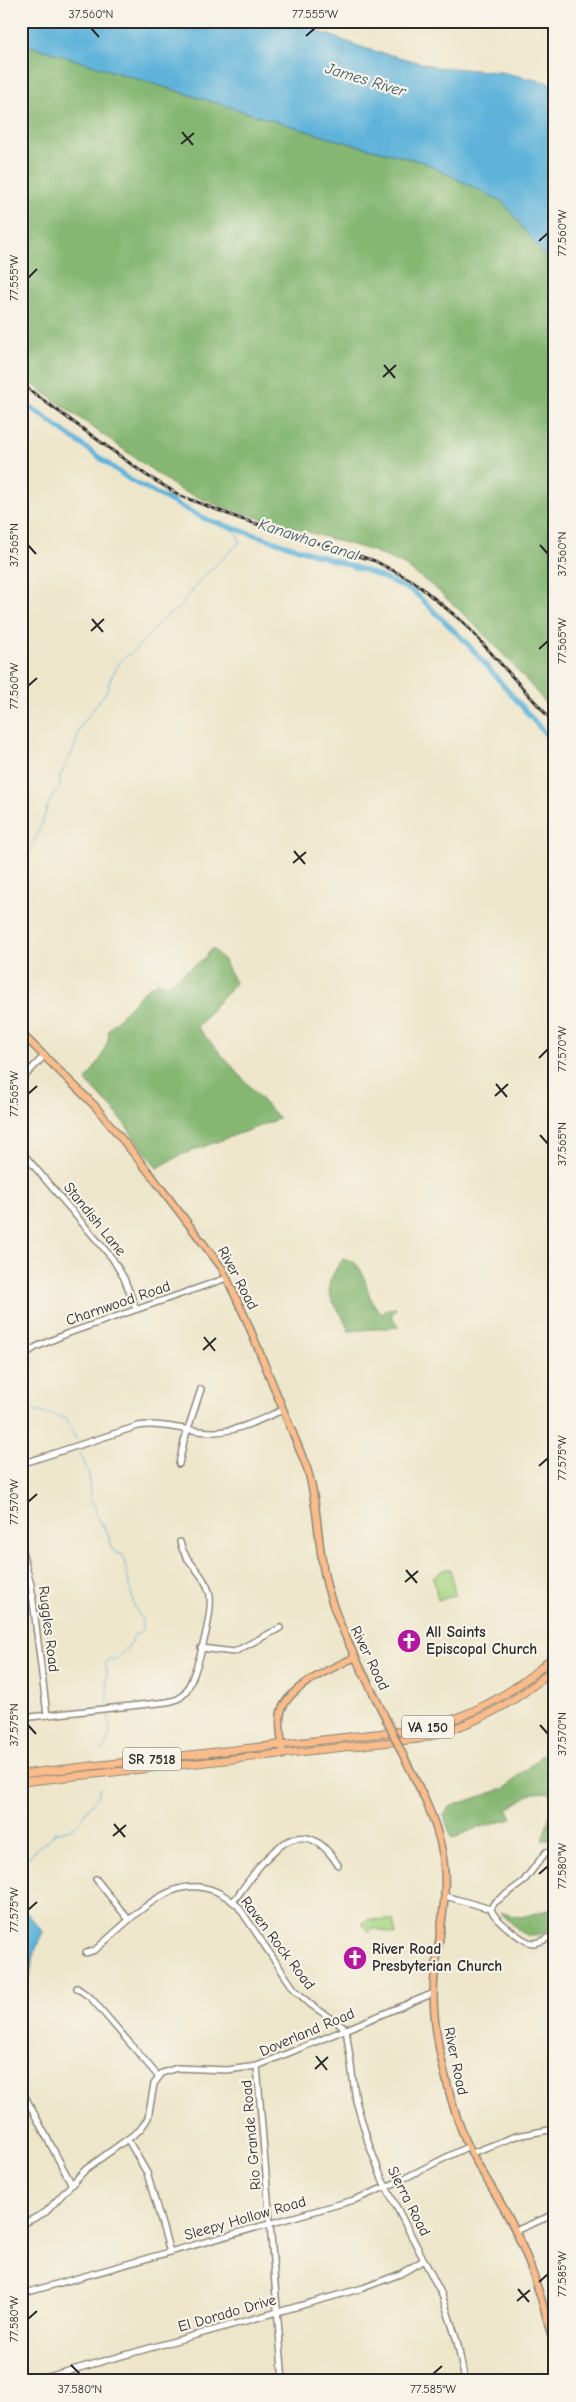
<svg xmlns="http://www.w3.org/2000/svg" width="576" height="2402" font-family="'Comic Neue',sans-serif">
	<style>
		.green { fill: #a7d684; stroke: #698058 }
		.forest { fill: #85b772; stroke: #58714e }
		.water { fill: #5eb3da; stroke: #446f82 }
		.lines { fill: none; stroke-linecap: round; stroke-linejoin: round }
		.stream { stroke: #5eb3da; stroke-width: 1 }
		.canal { stroke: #5eb3da; stroke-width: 5 }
		.minor-casing { stroke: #8c887a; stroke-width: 8 }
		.major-casing { stroke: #8c887a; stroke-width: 9 }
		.highway-casing { stroke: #8c887a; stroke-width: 9 }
		.minor { stroke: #fff; stroke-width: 5 }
		.major { stroke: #f9bc8a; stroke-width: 6 }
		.highway { stroke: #f9bc8a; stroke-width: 7 }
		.rail-casing { stroke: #2b2b2b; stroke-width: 3 }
		.rail { stroke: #f7f3e8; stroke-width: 1; stroke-dasharray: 4; stroke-linecap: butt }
		.major-bridge-casing { stroke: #8c887a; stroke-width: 9; stroke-linecap: butt }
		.major-bridge { stroke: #f9bc8a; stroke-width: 6 }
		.ticks { fill: none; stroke: #2b2b2b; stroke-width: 2 }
		.labels { text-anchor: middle; stroke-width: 4.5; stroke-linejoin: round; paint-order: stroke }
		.shield { fill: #f7f3e8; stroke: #686764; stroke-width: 1 }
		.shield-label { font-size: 14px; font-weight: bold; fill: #2b2b2b }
		.street-label { font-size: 15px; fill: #2b2b2b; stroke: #f7f3e8 }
		.poi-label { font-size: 15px; font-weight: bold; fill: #2b2b2b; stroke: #f7f3e8; text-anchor: start }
		.water-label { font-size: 16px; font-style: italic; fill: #3d5b68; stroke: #f7f3e8 }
		.neatline { fill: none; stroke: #2b2b2b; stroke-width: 2 }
		.ticks-label { font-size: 12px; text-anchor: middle; fill: #2b2b2b }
	</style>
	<rect width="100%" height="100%" fill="#f7f3e8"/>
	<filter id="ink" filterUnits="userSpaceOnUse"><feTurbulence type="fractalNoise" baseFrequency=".02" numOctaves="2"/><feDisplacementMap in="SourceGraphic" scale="10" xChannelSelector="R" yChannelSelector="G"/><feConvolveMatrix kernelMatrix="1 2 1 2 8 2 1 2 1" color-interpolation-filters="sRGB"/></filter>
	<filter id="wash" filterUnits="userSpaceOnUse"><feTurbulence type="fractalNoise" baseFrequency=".0096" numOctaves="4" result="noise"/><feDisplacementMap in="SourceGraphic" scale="20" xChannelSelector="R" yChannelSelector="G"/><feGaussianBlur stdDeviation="1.12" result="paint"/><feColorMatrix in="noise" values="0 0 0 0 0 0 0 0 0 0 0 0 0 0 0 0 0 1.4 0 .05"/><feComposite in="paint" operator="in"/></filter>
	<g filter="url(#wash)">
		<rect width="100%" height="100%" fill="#eee6ca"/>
		<g class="green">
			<polygon points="445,1569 451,1569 455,1596 438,1600 433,1577"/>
			<polygon points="369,1919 393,1920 396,1935 374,1928 369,1932 362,1924"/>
		</g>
		<g class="forest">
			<polygon points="21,43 333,139 423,162 503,202 555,269 555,714 516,668 469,619 435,588 404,565 373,551 225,508 180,490 21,376"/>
			<polygon points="212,948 224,960 235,983 197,1027 279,1119 181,1155 157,1168 114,1110 86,1081 101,1058 108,1040 109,1029 146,989 158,982 167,985 206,957"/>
			<path d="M343 1259C363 1259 365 1283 370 1297 373 1304 377 1309 382 1314L387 1309 396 1308 391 1317 400 1327 349 1331C335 1296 315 1296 343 1259Z"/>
			<polygon points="555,1743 555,1841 542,1840 553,1806 549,1792 533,1793 507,1809 512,1819 476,1828 452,1839 444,1816 449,1807 505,1788"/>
			<path d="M555 1908V1927C525 1945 524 1934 501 1913L521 1917Z"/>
		</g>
		<g class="water">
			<polygon points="21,21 302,21 318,31 367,49 437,67 501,72 550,83 555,85 555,269 503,202 423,162 333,139 21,43"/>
			<path d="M21 1911 27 1913 43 1932C31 1953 32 1979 22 2000Z"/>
		</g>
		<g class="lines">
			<g class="stream">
				<path d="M21 870C26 856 34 844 39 831 46 815 47 798 61 786L59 778 74 749 80 727 108 689 110 679 122 659 134 651 167 615 180 608 199 581 238 544 240 540 234 530"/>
				<polyline points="21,1405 25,1405 30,1410 65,1418 76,1439"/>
				<polyline points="80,1452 89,1475 90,1496 92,1504 95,1506 96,1514 109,1536 110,1545 113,1551 123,1555 134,1606 142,1620 142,1631 133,1636 130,1645 113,1662 111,1658 106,1661 108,1703"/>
				<polyline points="103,1751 110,1733 109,1715"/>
				<path d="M21 1861 29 1858C33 1847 49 1843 55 1832 79 1830 79 1821 91 1805 96 1798 99 1797 100 1788"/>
			</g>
			<polyline class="canal" points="21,400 130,480 205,519 370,572 414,592 466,642 555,745"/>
		</g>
	</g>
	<g filter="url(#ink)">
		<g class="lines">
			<g class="minor-casing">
				<g id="minor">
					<polyline points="21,1080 45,1055"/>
					<polyline points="21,1151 112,1258 124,1278 136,1309"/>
					<polyline points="21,1357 36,1347 66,1334 227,1278"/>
					<path d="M21 1464 138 1426C164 1422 187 1432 213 1432 237 1432 261 1419 283 1410"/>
					<polyline points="179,1464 184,1441 201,1389"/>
					<polyline points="21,1547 31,1585 47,1715"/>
					<polyline points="21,1598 33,1596"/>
					<polyline points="201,1648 234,1652 280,1628"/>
					<path d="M21 1718 167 1702C174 1701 180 1699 184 1694 196 1679 215 1609 209 1591 203 1571 185 1563 180 1542"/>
					<polyline points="96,1879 129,1920"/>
					<path d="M445 1896 491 1909C493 1918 524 1943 533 1943 541 1943 548 1938 555 1934"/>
					<path d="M233 1902C260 1866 298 1800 338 1865"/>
					<polyline points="491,1909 494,1903 523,1882 546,1852"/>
					<path d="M86 1953 95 1950C137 1915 182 1856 238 1906L294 1989 310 2004 346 2029 356 2101 368 2142 382 2179 442 2295 457 2341 465 2381"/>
					<polyline points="77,1988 91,1998 158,2076"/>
					<polyline points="257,2066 283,2381"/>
					<polyline points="21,2089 71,2183"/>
					<polyline points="128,2140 147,2173 170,2252"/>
					<polyline points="472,2153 516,2136 555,2129"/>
					<polyline points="21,2225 46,2212 86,2169 140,2130 148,2118 154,2084 162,2073 177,2068 227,2070 257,2066 434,1993"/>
					<polyline points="515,2231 555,2214"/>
					<polyline points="21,2279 25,2293"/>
					<polyline points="21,2294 354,2200 395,2183 469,2146"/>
					<polyline points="364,2377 366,2381"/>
					<polyline points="33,2381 363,2288 400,2274 424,2260"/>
				</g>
			</g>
			<g class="major-casing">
				<g id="major">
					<path d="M21 1033 95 1106 151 1175 222 1268 246 1319 307 1468C319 1506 317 1547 327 1586 340 1633 365 1675 386 1719"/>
					<path d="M402 1753C420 1789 440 1824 444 1865 448 1905 437 1943 434 1982 432 2014 438 2048 446 2079 452 2105 460 2130 472 2154 485 2178 501 2201 513 2226 533 2266 545 2308 555 2351"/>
					<path d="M283 1755C282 1741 278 1725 281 1712 288 1686 333 1668 355 1657"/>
				</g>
			</g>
			<g class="highway-casing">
				<g id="highway">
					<path d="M21 1774 420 1729C472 1717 516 1692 555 1655"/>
					<path d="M21 1782 418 1739C470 1727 516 1704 555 1667"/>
				</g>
			</g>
			<use href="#minor" class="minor"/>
			<use href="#major" class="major"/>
			<use href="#highway" class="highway"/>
			<g class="rail-casing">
				<polyline id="rail" points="21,384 146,475 181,496 241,519 375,561 413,581 464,623 555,724"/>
			</g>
			<use href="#rail" class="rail"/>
			<g class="major-bridge-casing">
				<polyline id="major-bridge" points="386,1719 402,1753"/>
			</g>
			<use href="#major-bridge" class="major-bridge"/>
		</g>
	</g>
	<path class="ticks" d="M91 28 99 37M306 36 315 28M182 132 193 145M181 144 194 133M539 241 548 233M28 278 37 269M384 365 395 378M383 377 396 365M28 545 36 554M540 545 548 554M92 619 103 632M91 631 104 619M539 649 548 641M28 686 37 678M294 851 305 864M293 863 306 852M539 1058 548 1049M496 1084 507 1097M28 1094 37 1086M495 1096 508 1084M540 1135 548 1144M204 1337 215 1351M203 1350 216 1338M539 1466 548 1458M28 1502 37 1494M406 1570 417 1583M405 1582 418 1571M28 1725 36 1734M540 1725 548 1734M114 1824 125 1837M113 1836 126 1825M539 1874 548 1866M28 1910 37 1902M316 2056 327 2070M315 2069 328 2057M539 2282 548 2274M518 2289 529 2302M517 2301 530 2290M28 2319 37 2311M71 2365 80 2374M433 2374 442 2366"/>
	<defs>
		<g id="church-disc" transform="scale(1.25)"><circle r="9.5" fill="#b5179e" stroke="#f7f3e8"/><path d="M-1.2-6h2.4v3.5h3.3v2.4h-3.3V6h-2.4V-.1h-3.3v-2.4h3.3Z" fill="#fff"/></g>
	</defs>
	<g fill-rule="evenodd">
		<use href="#church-disc" x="409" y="1641"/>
		<use href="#church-disc" x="355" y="1958"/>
	</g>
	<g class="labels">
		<g class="shield">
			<rect x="402" y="1715.5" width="52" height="23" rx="4"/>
			<rect x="123" y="1747.5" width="58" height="23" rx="4"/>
		</g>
		<g class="shield-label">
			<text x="428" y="1732">VA 150</text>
			<text x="152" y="1764">SR 7518</text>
		</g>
		<g class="street-label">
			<text transform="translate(95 1219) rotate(51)" y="5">Standish Lane</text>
			<text transform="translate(238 1278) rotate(62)" y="5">River Road</text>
			<text transform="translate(118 1303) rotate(-19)" y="5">Charnwood Road</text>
			<text transform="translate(49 1629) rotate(83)" y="5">Ruggles Road</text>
			<text transform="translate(370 1658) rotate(64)" y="5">River Road</text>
			<text transform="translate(278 1943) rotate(53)" y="5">Raven Rock Road</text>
			<text transform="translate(307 2032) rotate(-23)" y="5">Doverland Road</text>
			<text transform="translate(456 2061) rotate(78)" y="5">River Road</text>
			<text transform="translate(251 2135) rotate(-95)" y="5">Rio Grande Road</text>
			<text transform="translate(409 2201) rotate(63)" y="5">Sierra Road</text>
			<text transform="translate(245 2218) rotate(-16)" y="5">Sleepy Hollow Road</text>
			<text transform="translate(227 2313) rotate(-16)" y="5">El Dorado Drive</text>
		</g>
		<g class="poi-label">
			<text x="426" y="1637">All Saints<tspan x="426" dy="17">Episcopal Church</tspan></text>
			<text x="372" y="1954">River Road<tspan x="372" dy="17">Presbyterian Church</tspan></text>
		</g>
		<g class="water-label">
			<text transform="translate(366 79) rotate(17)" y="6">James River</text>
			<text transform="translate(309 539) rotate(18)" y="6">Kanawha Canal</text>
		</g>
	</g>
	<rect width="576" height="2402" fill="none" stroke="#f7f3e8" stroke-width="55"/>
	<rect x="28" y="28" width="520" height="2346" class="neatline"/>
	<g class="ticks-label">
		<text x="91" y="18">37.560°N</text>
		<text x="315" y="18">77.555°W</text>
		<text transform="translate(562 233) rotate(-90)" y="4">77.560°W</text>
		<text transform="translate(14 278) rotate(-90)" y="4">77.555°W</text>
		<text transform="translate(14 545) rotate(-90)" y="4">37.565°N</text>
		<text transform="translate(562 554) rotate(-90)" y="4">37.560°N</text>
		<text transform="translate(562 641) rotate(-90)" y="4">77.565°W</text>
		<text transform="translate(14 686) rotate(-90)" y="4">77.560°W</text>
		<text transform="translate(562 1049) rotate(-90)" y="4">77.570°W</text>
		<text transform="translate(14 1094) rotate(-90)" y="4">77.565°W</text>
		<text transform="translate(562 1144) rotate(-90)" y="4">37.565°N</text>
		<text transform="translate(562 1458) rotate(-90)" y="4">77.575°W</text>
		<text transform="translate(14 1502) rotate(-90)" y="4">77.570°W</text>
		<text transform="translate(14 1725) rotate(-90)" y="4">37.575°N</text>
		<text transform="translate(562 1734) rotate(-90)" y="4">37.570°N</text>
		<text transform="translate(562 1866) rotate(-90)" y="4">77.580°W</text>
		<text transform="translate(14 1910) rotate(-90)" y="4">77.575°W</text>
		<text transform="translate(562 2274) rotate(-90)" y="4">77.585°W</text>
		<text transform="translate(14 2319) rotate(-90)" y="4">77.580°W</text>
		<text x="80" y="2393">37.580°N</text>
		<text x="433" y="2393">77.585°W</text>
	</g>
</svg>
